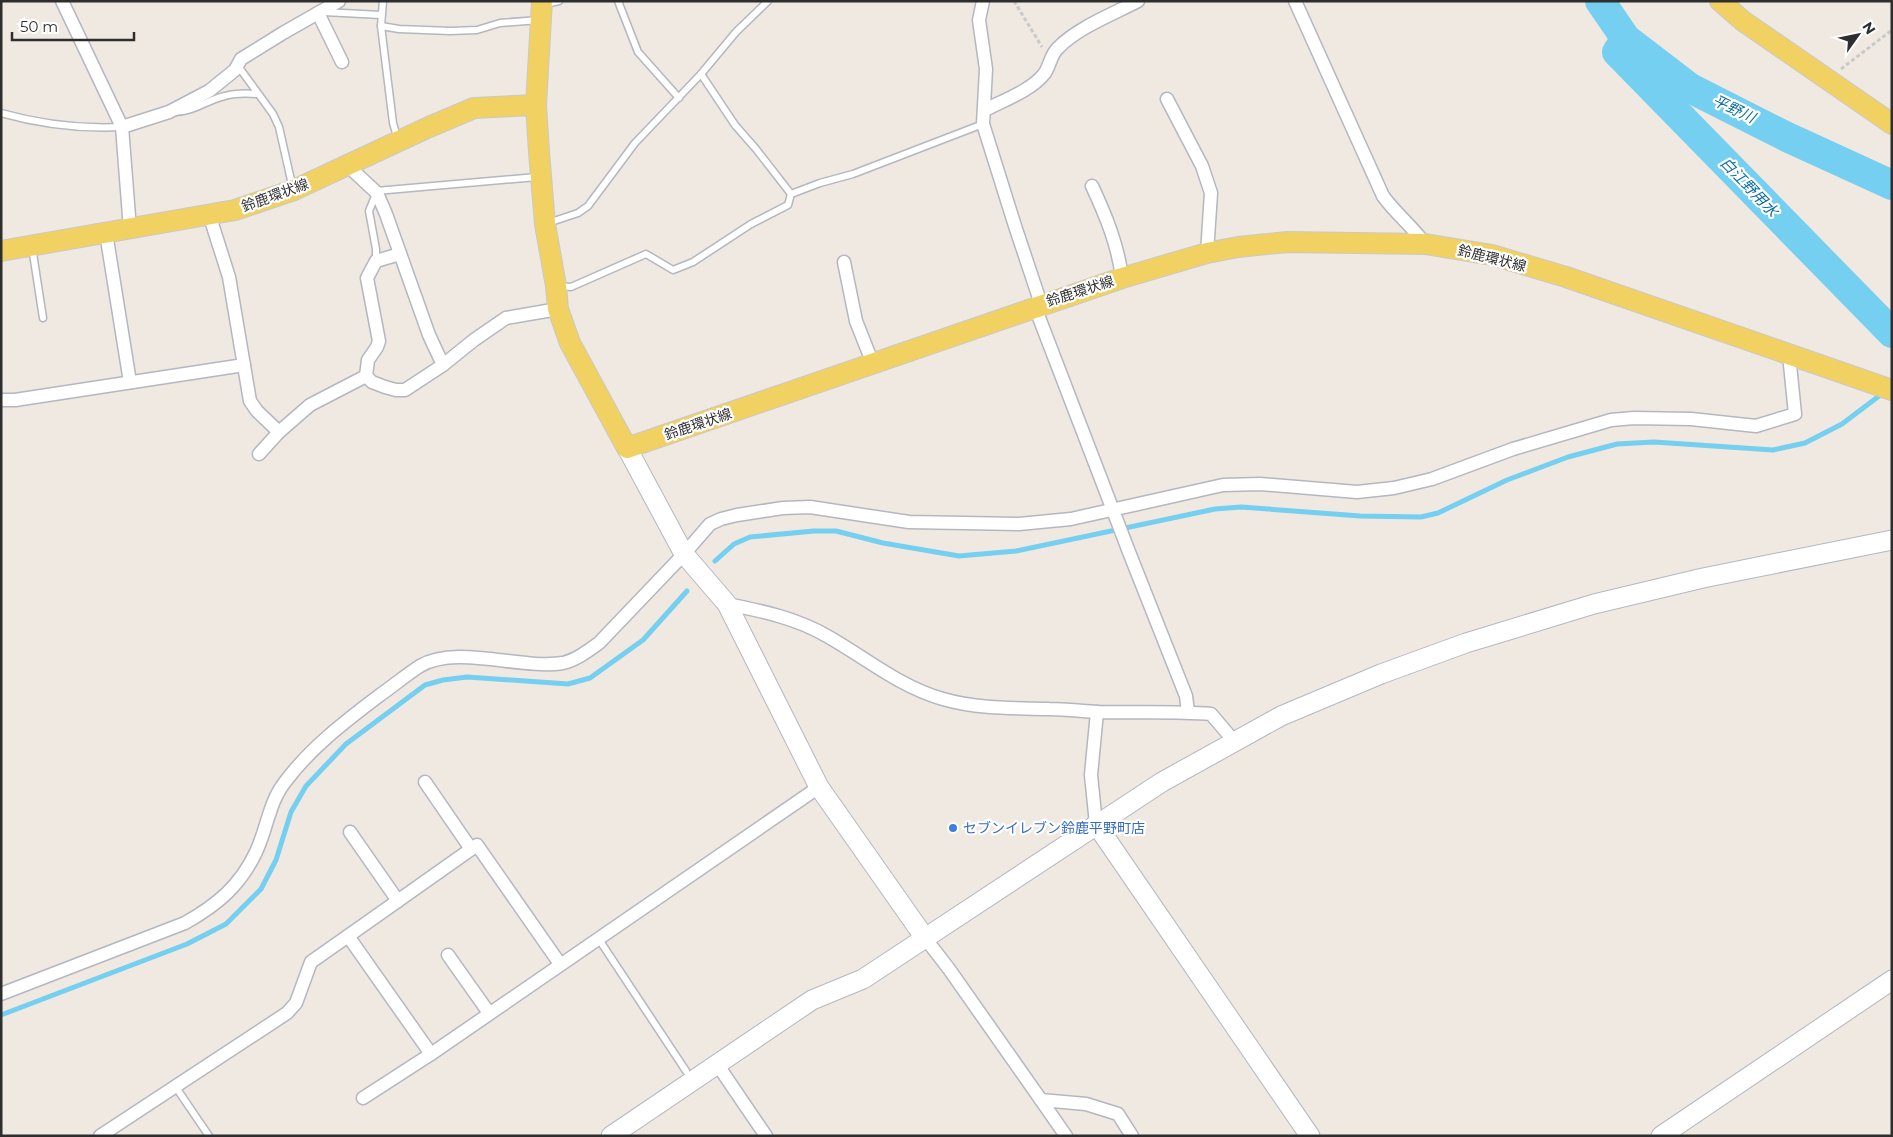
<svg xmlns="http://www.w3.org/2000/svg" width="1893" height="1137" font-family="Montserrat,'Noto Sans JP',sans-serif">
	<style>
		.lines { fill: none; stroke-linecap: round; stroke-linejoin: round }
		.stream { stroke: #75cff0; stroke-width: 5 }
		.river { stroke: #75cff0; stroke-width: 30 }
		.lane-casing { stroke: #b4b7c1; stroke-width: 9 }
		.street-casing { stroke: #b4b7c1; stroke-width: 15 }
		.secondary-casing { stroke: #b4b7c1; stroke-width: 21 }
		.primary-casing { stroke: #c9c9c9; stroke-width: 22 }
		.path { stroke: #c9c9c9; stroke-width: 3; stroke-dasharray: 4 2.5; stroke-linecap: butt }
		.lane { stroke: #fff; stroke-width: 6 }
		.street { stroke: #fff; stroke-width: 12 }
		.secondary { stroke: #fff; stroke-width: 19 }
		.primary { stroke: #f2d163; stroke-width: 20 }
		.shop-dot { fill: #3f7fe0; stroke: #fff; stroke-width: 2 }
		.labels { text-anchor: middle; stroke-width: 4.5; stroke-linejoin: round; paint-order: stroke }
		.street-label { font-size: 14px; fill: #2e2e2e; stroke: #fff }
		.shop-label { font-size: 14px; fill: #366cbe; stroke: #fff; text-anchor: start }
		.water-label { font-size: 15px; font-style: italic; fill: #0d6fa3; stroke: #fff }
	</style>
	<rect width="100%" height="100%" fill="#efe9e1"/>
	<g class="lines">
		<g class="stream">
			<polyline points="715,561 734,544 750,537 814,531 836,531 883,543 959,556 1016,551 1215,509 1241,507 1360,516 1421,517 1438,513 1507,480 1568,457 1617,444 1654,442 1773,450 1805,443 1842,424 1883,393"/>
			<polyline points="1,1015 187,944 226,924 261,889 276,860 291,812 306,786 346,744 425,685 443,680 467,677 568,684 590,678 643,640 687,591"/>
		</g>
		<g class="river">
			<polyline points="1600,1 1626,39 1690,88 1787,137 1892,185"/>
			<polyline points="1626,39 1617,52 1892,333"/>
		</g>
		<g class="lane-casing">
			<g id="lane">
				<polyline points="383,1 381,26 393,123 398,140"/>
				<polyline points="618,1 638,52 679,98"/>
				<polyline points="545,4 559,1"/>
				<polyline points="324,12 381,15"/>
				<polyline points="381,26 399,29 450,31 477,30 500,23 539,20"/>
				<polyline points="238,66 273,114 279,127 293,189"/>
				<polyline points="701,74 735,125 756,149 791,194"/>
				<path d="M174 112C193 112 207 100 225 96 235 93 246 93 257 94"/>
				<path d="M1 113C40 124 82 129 122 127"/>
				<polyline points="376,191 537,177"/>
				<polyline points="791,194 820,183 853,174 983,124"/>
				<polyline points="548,223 578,213 588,206 635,143 701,74 736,32 768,1"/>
				<polyline points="32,247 43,318"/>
				<polyline points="376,261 376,249 369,211 376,194"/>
				<polyline points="559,286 571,287 646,254 673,270 693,262 751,224 788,205 791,194"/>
				<polyline points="598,938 686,1071"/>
				<polyline points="175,1086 209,1136"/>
			</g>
		</g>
		<g class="street-casing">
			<g id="street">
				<polyline points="62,1 122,127 130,229"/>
				<polyline points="983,1 979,20 986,69 983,124 1015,226 1041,304"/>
				<path d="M1295 1 1383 196C1396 214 1413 227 1425 244"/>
				<polyline points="318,13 342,62"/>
				<polyline points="1167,99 1202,166 1211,193 1207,253"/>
				<path d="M985 110C1002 101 1032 90 1044 74 1050 67 1050 55 1058 48 1077 28 1113 14 1138 1"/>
				<polyline points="122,127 169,112 209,91 235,70 241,59 283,33 339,1"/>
				<polyline points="347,165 377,193 386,214 429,335 443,365"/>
				<path d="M1092 186C1106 216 1118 245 1122 278"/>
				<polyline points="209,214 229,277 250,401 257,411 279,432 310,405 366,376 372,382 385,387 396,390 405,390 443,365 474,340 506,318 558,309"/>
				<polyline points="106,233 130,382"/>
				<polyline points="844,262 856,321 873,364"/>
				<polyline points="1035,307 1129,552 1186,696 1188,712"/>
				<polyline points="366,376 368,360 377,347 379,341 367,278 376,261 400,254"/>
				<polyline points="1,400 15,400 244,365"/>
				<polyline points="259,454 279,432"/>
				<path d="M727 604C762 611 796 618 827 636 866 658 900 687 943 699 977 709 1014 708 1049 709 1065 709 1081 711 1098 712 1136 713 1173 711 1211 714L1234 741"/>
				<polyline points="425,782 471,849"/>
				<polyline points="1096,824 1091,775 1097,712"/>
				<polyline points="350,832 398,901"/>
				<polyline points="348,936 477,845 560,964"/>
				<polyline points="925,938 949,969 1041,1100 1086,1104 1118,1114 1132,1136"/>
				<polyline points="448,955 489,1013"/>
				<path d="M1 994 185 923C217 905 240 886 256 852 267 829 269 802 285 782 311 747 346 721 380 695 393 686 406 675 420 666 456 644 522 670 563 663 576 660 588 651 599 643L684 554 710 524 721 519 737 515 783 508 810 507 909 522 1019 524 1071 519 1223 485 1260 484 1357 492 1394 488 1432 479 1513 449 1611 420 1634 418 1691 419 1756 426 1795 414 1789 355"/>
				<polyline points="717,1064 766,1136"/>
				<polyline points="363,1098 431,1054"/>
				<polyline points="1041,1100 1066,1136"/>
				<polyline points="100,1136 287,1013 296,1003 311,962 348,936 431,1054 819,787"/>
			</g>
		</g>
		<g class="secondary-casing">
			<g id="secondary">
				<polyline points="627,448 684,554 727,604 819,787 925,938"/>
				<polyline points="1096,824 1310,1136"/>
				<polyline points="611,1136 812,1000 863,979 1162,782 1281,716 1381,674 1466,643 1594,604 1703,578 1892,540"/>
				<polyline points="1661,1136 1892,980"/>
			</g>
		</g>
		<g class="primary-casing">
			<g id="primary">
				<polyline points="542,1 536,105 539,152 545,224 556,286 558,309 570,343 627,448 1122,278 1207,253 1238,247 1287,242 1425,244 1492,255 1566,277 1892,390"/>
				<polyline points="1720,1 1743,21 1892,124"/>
				<polyline points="1,251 235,210 294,190 429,127 474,108 536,105"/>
			</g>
		</g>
		<g class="path">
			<polyline points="1014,1 1042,47"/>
			<polyline points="1841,69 1892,30"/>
		</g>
		<use href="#lane" class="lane"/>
		<use href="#street" class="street"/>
		<use href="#secondary" class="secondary"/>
		<use href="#primary" class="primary"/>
	</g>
	<circle class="shop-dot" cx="953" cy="828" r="5"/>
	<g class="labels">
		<g class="street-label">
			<text transform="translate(275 195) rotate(-20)" y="5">鈴鹿環状線</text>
			<text transform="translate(1492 258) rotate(14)" y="5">鈴鹿環状線</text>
			<text transform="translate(1080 291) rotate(-18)" y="5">鈴鹿環状線</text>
			<text transform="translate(698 424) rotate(-19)" y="5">鈴鹿環状線</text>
		</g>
		<g class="shop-label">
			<text x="963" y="833">セブンイレブン鈴鹿平野町店</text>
		</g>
		<g class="water-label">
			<text transform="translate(1734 109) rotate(26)" y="5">平野川</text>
			<text transform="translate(1749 187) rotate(46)" y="5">白江野用水</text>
		</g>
	</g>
	<rect width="1893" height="1137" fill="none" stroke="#2e2e2e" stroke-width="5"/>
	<g transform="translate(1858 35) rotate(57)" stroke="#ffffff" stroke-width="4" paint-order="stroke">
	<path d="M0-4L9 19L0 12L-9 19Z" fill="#2e2e2e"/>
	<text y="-8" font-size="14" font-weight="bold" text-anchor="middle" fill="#2e2e2e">N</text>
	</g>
	<path d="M12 32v8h122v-8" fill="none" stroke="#2e2e2e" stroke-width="2.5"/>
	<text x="20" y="32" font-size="15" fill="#2e2e2e" stroke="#ffffff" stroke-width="4" paint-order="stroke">50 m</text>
</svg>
